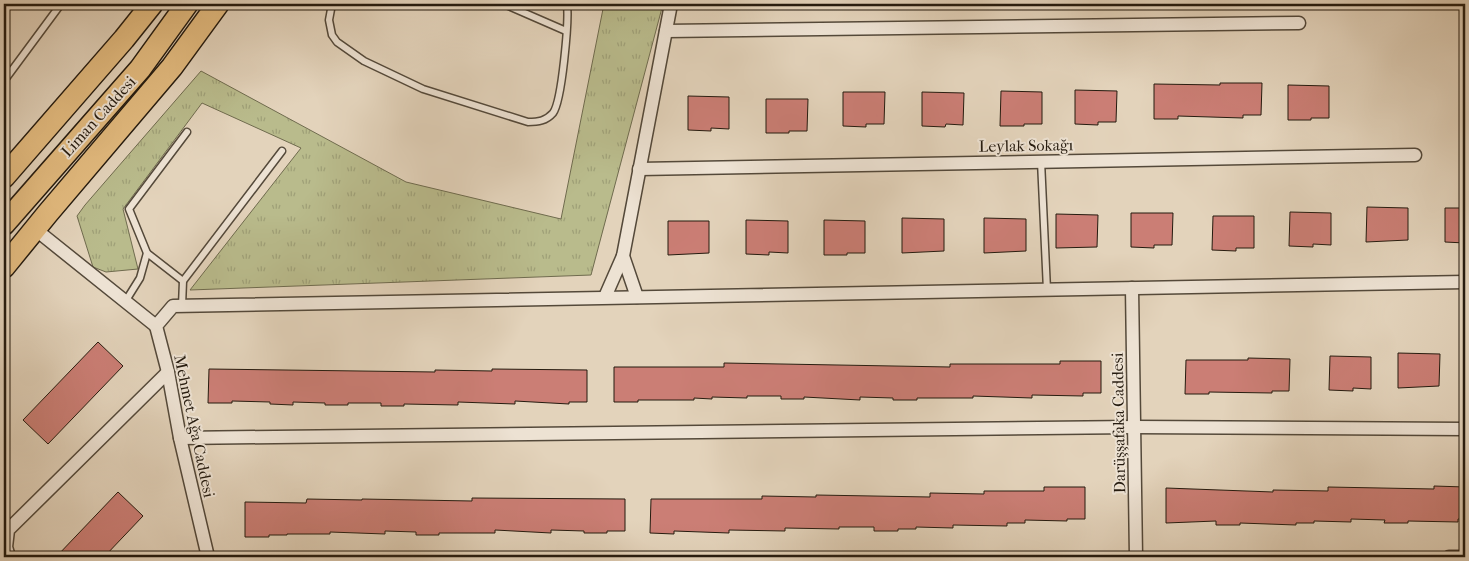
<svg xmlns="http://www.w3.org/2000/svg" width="1469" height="561" font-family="'IM FELL French Canon',serif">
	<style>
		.grass { fill: url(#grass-tufts); stroke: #6f6b4e }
		.building { fill: #cb7e75; stroke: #251b0f }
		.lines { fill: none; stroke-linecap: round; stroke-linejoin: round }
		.service-casing { stroke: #54493a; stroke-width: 9 }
		.minor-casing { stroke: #54493a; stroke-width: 15 }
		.trunk-casing { stroke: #251b0f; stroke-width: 24 }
		.service { stroke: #ede2d3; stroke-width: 6 }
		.minor { stroke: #ede2d3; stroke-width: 12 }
		.trunk { stroke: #e2ba7e; stroke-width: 21 }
		.labels { text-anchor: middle; stroke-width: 4; stroke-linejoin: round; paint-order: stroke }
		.street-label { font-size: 16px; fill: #251b0f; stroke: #ede2d3 }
	</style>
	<defs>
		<pattern id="grass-tufts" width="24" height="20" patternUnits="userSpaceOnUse" patternTransform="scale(1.25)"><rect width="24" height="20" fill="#b9bb8c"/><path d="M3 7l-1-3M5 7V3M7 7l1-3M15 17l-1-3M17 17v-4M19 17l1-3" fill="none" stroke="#9fa078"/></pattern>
	</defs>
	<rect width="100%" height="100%" fill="#e3d3bb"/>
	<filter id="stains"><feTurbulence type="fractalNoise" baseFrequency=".004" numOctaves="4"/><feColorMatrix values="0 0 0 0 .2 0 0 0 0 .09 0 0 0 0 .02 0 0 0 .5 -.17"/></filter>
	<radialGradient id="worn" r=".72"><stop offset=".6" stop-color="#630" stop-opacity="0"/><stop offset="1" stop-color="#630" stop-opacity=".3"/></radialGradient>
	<polygon class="grass" points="604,4 663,4 591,275 190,290 301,148 202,103 123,209 138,269 106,272 93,267 77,216 85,205 201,71 406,182 561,219"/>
	<g class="building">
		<polygon points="1220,83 1262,83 1261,115 1243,115 1243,118 1178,116 1178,119 1154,119 1154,84 1220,85"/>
		<polygon points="1288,85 1329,86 1329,118 1311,118 1311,120 1288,120"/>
		<polygon points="1075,90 1117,91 1116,122 1098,122 1098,125 1075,124"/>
		<polygon points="1001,91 1042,92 1042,124 1024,124 1024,126 1000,126"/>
		<polygon points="843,92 885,92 884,124 866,124 866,127 843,126"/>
		<polygon points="922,92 964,93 963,125 946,124 945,127 922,126"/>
		<polygon points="688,96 729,97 729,129 711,128 711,131 688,130"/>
		<polygon points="766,99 808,99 807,131 789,131 789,133 766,133"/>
		<polygon points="1367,207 1408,208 1408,240 1366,242"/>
		<polygon points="1445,208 1465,208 1465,243 1445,242"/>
		<polygon points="1290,212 1331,213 1331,245 1313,244 1313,247 1289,246"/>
		<polygon points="1131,213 1173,213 1172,245 1154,245 1154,248 1131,247"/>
		<polygon points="1056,214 1098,215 1097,247 1056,248"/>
		<polygon points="1213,216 1254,216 1254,248 1236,248 1236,251 1212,250"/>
		<polygon points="902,218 944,219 944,251 902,253"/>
		<polygon points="984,218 1026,219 1026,251 984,253"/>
		<polygon points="746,220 788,221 788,253 769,252 769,255 746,254"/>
		<polygon points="824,220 865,221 865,253 847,253 847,255 824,255"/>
		<polygon points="668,221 709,221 709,253 668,255"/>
		<polygon points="98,342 123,366 48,444 23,420"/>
		<polygon points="1398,353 1440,354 1439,386 1398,388"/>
		<polygon points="1330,356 1371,357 1371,389 1353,388 1353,391 1329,390"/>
		<polygon points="1248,358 1290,359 1289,391 1272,391 1272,393 1209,392 1209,394 1185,394 1186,360 1248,360"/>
		<polygon points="1060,361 1101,361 1101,393 1083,393 1083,396 1032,395 1032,398 973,396 973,398 917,398 917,400 893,400 893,398 860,397 860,400 804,397 804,399 781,399 781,396 747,396 747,398 712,397 712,399 694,398 694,400 638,400 638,402 614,402 614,367 724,367 724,363 950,367 950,364 1060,364"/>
		<polygon points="209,369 435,372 435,370 492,371 492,369 587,370 587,402 569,402 569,404 515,401 515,404 458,402 458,405 404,404 404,406 381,406 381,403 348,403 348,405 325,405 325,403 293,402 293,405 270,404 270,402 232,401 232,403 208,403"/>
		<polygon points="1434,486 1465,487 1465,519 1458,519 1458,522 1408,521 1408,523 1384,523 1385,520 1351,519 1351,522 1314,521 1314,523 1296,523 1296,525 1240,523 1240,525 1216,525 1216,521 1166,523 1166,488 1273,492 1273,490 1328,491 1328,487 1434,489"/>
		<polygon points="1044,487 1085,487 1085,519 1067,519 1067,521 1025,520 1025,523 1007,523 1007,526 953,525 953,528 916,527 916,529 898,529 898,531 874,531 874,527 839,527 839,529 785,528 785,531 729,530 729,533 674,531 674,534 650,533 651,499 762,499 762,496 816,497 816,495 930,497 930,493 984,494 984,491 1044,491"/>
		<polygon points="118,492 143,516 104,557 56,557"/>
		<polygon points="472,498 625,499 625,531 607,531 607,533 584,533 584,531 551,530 551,533 495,530 495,533 439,533 439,535 416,535 416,532 385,531 385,534 330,532 330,534 287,534 287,535 269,535 269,537 245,537 245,502 306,503 307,499 362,500 362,499 472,501"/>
	</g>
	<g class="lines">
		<g class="service-casing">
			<g id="service">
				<path d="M332 4 329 20 332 35 337 42 364 61 423 89 528 122C538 122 546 121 553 113 562 101 569 21 567 4"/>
				<polyline points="504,4 566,31"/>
				<polyline points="4,81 61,4"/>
				<polyline points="1041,161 1047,290"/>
				<polyline points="147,253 183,281"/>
				<polyline points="125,302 140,278 147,253 129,209 187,132"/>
				<polyline points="182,306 183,281 282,151"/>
			</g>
		</g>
		<g class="minor-casing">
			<g id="minor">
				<polyline points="666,31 1299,23"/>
				<polyline points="639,169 1415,155"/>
				<polyline points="35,229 156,326"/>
				<polyline points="1132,288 1136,557"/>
				<polyline points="605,297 623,256"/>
				<polyline points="637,297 623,256 671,4"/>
				<polyline points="180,438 1134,427 1465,429"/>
				<polyline points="9,557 6,547 8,530 168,372"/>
				<polyline points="208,557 180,438 168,372 156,326 173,306 1465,282"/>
				<polyline points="1449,557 1465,557"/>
			</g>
		</g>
		<g class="trunk-casing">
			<g id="trunk">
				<polyline points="4,177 124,39 152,4"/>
				<polyline points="4,224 140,69 187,4"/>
				<polyline points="4,267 48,213 172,67 218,4"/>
			</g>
		</g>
		<use href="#service" class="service"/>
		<use href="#minor" class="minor"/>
		<use href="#trunk" class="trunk"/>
	</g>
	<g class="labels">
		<g class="street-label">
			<text transform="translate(98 116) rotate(-48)" y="6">Liman Caddesi</text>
			<text transform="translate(1026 145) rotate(-1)" y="6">Leylak Sokağı</text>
			<text transform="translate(1118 423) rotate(-91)" y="6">Darüşşafaka Caddesi</text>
			<text transform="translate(195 426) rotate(78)" y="6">Mehmet Ağa Caddesi</text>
		</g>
	</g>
	<rect width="1469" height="561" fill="none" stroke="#e3d3bb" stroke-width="20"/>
	<rect x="5" y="5" width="1459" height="551" fill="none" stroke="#251b0f" stroke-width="2.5"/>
	<rect x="10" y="10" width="1449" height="541" fill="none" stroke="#251b0f"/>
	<rect width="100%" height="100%" filter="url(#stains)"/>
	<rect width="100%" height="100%" fill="url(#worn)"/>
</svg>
